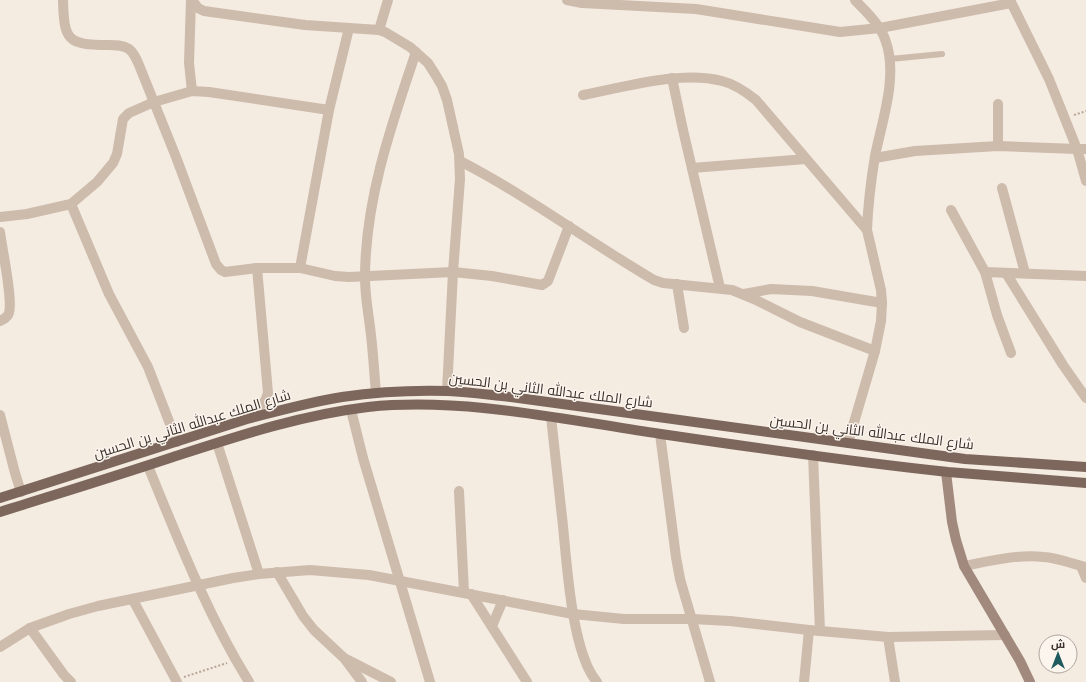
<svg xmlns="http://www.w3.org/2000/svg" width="1086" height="682" font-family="Arial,Cairo,sans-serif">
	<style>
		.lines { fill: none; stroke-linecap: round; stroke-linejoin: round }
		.path { stroke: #b9a596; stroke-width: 2; stroke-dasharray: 2 2; stroke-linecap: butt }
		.lane { stroke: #cdbbac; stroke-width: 6 }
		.street { stroke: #cdbbac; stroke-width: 10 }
		.secondary { stroke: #a18a7d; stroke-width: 10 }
		.primary { stroke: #7d675c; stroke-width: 10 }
		.labels { text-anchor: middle; stroke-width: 3; stroke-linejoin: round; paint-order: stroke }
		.street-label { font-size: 14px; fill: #3b302b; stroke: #fbf5ee }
	</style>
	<rect width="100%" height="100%" fill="#f4ebe1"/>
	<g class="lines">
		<g class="path">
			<polyline points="1074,115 1086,111"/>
			<polyline points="184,677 227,663"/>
		</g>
		<polyline class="lane" points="890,59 942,54"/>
		<g class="street">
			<path d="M63 0C64 40 67 45 108 45 115 45 123 45 129 49 134 53 137 60 139 65L176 157 216 264 221 270 225 272 257 268H300L335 276 349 277 453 272 492 276 542 285 548 281 569 226"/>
			<polyline points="191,0 189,63 192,91"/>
			<polyline points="192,0 198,8 204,11 305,25 379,30 385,32 410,47 428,63 435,74 442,86 447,100 459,154 460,179 453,272 447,391"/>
			<polyline points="567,0 582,3 696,9 840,32 880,28 1011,3"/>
			<path d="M855 0C866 12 881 25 886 42 898 77 882 121 875 156 871 180 868 205 867 230"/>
			<polyline points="1010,0 1049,79 1077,149 1086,181"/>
			<polyline points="379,30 388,0"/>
			<polyline points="672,78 683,130 720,288"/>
			<path d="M583 95C625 87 681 70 722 81 735 84 746 92 756 100L867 230 881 290 882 303 881 321 875 351 848 443"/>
			<polyline points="998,146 998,104"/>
			<polyline points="875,158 915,151 998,146 1077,149 1086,149"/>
			<path d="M460 161C528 196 589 242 654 280L663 283 732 290 754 299 800 322 875 351"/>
			<polyline points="692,168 806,159"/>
			<polyline points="1002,188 1025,273"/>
			<polyline points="71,204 109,294 148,367 177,442"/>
			<polyline points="951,210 985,272 997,315 1011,353"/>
			<polyline points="0,217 27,214 71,204 97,182 113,163 117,154 123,119 129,113 154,102 192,91 209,92 329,110"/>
			<path d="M0 232C2 248 13 300 9 313 8 317 4 319 0 321"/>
			<polyline points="300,268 329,110 349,28"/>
			<polyline points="985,272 1086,276"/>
			<polyline points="1006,273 1063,365 1086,398"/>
			<polyline points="677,284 684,328"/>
			<polyline points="744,294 771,289 812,291 882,303"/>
			<path d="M376 393C374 371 373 349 370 327 368 311 365 295 365 278 365 200 391 126 416 52"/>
			<polyline points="351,410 363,458 430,682"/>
			<polyline points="0,415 15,473 21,492"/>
			<path d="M551 417C555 453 559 490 563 526 567 566 572 653 597 682"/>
			<polyline points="247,419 265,401 268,393 257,268"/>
			<polyline points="660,434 676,557 680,579 710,682"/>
			<polyline points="217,443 259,574"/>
			<polyline points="813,455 820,631"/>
			<path d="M148 466C178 539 207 614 249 682"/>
			<polyline points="459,491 464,592"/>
			<path d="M964 566C990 561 1017 554 1044 557 1058 558 1072 564 1086 567"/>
			<polyline points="1081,566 1086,578"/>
			<polyline points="277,572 303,616 314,630 344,658 362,682"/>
			<polyline points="471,594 527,682"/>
			<polyline points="133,600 177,682"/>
			<polyline points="492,626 503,600"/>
			<polyline points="30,628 64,675 71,682"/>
			<polyline points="888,637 895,682"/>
			<polyline points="0,647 30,628 69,614 98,606 233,578 259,574 310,570 369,575 573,614 624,619 692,619 730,621 809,630 888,637 1005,635"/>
			<polyline points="346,659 391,682"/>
			<polyline points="804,682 809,630"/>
		</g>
		<polyline class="secondary" points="946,472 952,522 956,540 964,566 1020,661 1030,682"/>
		<g class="primary">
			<path d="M0 498 247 419C278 411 310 402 342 397 376 392 413 390 448 391 469 392 490 395 511 397L965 459 1086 467"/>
			<path d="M0 512C57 494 113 477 170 458 235 437 300 415 368 407 465 397 566 420 661 434 756 448 852 462 948 472 994 476 1040 479 1086 483"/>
		</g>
	</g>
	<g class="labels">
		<g class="street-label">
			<text transform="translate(551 390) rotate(7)" y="5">شارع الملك عبدالله الثاني بن الحسين</text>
			<text transform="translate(192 424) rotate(-17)" y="5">شارع الملك عبدالله الثاني بن الحسين</text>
			<text transform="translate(872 432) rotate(7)" y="5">شارع الملك عبدالله الثاني بن الحسين</text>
		</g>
	</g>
	<g transform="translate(1058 654)"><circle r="19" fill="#fbf5ee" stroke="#aea6a0"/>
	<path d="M0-3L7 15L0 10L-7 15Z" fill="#1f5a5e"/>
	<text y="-6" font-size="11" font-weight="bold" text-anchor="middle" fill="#3b302b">ش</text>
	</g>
</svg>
